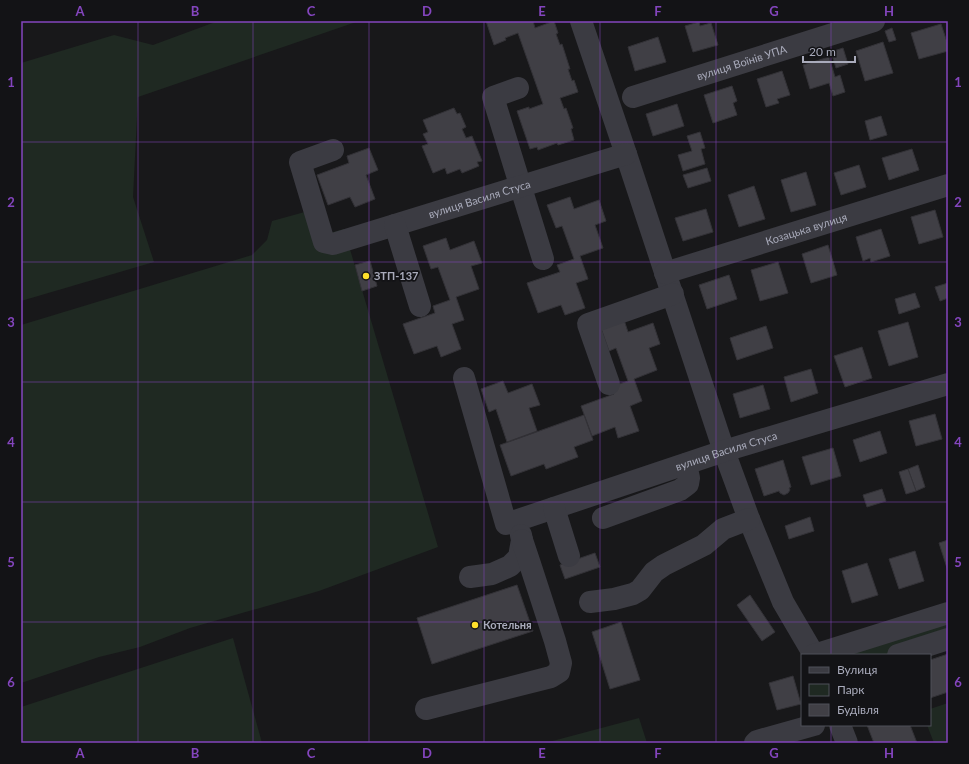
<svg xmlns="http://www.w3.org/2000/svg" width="969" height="764" font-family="Lato,sans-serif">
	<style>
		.green { fill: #1f2922 }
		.building { fill: #403f45; stroke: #333237 }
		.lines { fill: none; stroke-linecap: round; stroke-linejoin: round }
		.minor { stroke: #3b3b42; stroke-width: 22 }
		.grid { fill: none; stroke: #8445be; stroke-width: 1; stroke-opacity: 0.55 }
		.poi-dot { fill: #ffdf2b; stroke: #131316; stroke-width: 1.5 }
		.labels { text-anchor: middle; stroke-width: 3.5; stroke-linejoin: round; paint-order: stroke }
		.street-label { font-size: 11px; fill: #a9abbb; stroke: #131316 }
		.poi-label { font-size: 11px; font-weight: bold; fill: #a9abbb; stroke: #131316; text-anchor: start }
		.neatline { fill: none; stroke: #8445be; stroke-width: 1.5 }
		.grid-label { font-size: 13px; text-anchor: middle; font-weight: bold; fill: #8445be }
	</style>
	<rect width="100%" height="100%" fill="#18181a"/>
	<g class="green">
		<polygon points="218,21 359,21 138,97 133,197 154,262 21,301 21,63 114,35 153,45"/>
		<polygon points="312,210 319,236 344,229 438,547 319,591 190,628 140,647 99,657 21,683 21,325 252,255 267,240 272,221"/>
		<polygon points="948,618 948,634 884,655 832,655"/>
		<polygon points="233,638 262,743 21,743 21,707"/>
		<polygon points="948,703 948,740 939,743 934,743 927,725 930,725 930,709"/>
		<polygon points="639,718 647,743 545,743"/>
	</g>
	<g class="building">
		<polygon points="486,21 533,21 535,28 554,21 558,33 556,34 560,45 562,44 570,69 568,69 572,81 574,80 578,92 560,98 564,109 566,108 573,128 571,129 574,140 558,145 557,143 538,150 537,147 530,149 517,111 529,107 529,109 543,104 518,33 505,38 506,40 494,45"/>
		<polygon points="699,22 700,26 711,23 718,45 693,52 685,26"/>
		<polygon points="941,24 948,45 948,51 919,59 911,33"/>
		<polygon points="892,28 896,40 889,42 885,31"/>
		<polygon points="658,37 666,62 635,71 628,47"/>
		<polygon points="883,42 893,73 865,81 856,51"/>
		<polygon points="843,48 848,64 836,68 831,52"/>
		<polygon points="829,57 835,77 840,75 845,92 833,96 829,83 810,89 803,65"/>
		<polygon points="782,71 790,95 777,99 779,103 766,107 757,79"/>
		<polygon points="732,86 737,101 733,103 737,115 713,123 704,95"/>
		<polygon points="677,104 684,126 653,136 646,114"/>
		<polygon points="454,108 457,114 460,113 466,127 462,129 466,138 472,136 482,161 477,162 479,166 462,173 460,169 447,174 445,168 433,173 422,146 428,144 423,134 428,132 423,120"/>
		<polygon points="881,116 887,135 870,140 865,121"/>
		<polygon points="700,132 705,148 701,149 705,164 683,171 678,155 692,151 687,136"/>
		<polygon points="369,148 378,170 366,175 375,199 355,207 350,197 328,205 317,175 349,163 347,156"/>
		<polygon points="912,149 919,170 889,180 882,158"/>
		<polygon points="859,165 866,187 841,195 834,173"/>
		<polygon points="707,168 711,181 688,188 683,175"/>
		<polygon points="806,172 816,205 791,212 781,180"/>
		<polygon points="754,186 765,219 739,227 728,195"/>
		<polygon points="570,197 574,209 599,200 606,221 595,225 603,248 580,256 588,279 576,283 585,308 565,315 561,305 538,313 527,283 560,272 557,265 574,259 562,226 556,228 547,205"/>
		<polygon points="706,209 713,232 683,241 675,218"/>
		<polygon points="935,210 943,237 919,244 911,217"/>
		<polygon points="881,229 890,256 871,262 870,258 863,261 856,237"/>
		<polygon points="446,238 450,250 474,241 482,263 471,266 479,289 456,297 464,320 452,324 461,349 441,357 437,346 414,354 403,324 435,313 433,306 450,300 438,267 431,269 423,246"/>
		<polygon points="828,245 837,275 811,283 802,254"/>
		<polygon points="370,261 377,286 362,291 355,265"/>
		<polygon points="778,262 788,293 760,301 751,270"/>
		<polygon points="729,275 737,299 707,309 699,285"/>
		<polygon points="948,283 948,298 940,301 935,287"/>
		<polygon points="915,293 920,307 899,314 895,299"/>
		<polygon points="624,320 628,332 653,323 660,344 649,348 657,370 634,379 642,401 630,406 639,431 618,438 615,427 592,436 581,406 614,394 611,387 628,381 616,348 609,351 601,328"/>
		<polygon points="908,322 918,357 889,366 878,331"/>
		<polygon points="766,326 773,348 737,360 730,338"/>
		<polygon points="862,347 872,378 845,387 834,356"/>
		<polygon points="811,369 818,393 791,402 784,377"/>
		<polygon points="503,381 508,393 532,384 540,405 529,408 537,431 507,442 496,409 489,412 481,389"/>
		<polygon points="763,385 770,409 740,418 733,394"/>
		<polygon points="935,414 942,439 916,446 909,421"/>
		<polygon points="584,415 593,440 574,447 578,457 546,469 544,464 511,476 500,445"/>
		<polygon points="880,431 887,453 860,462 853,440"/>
		<polygon points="833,448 841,476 811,485 802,457"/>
		<polygon points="783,460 791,487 789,488 790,490 788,493 784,495 780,493 779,491 764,496 755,469"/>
		<polygon points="918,465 925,487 916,491 908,469"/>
		<polygon points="908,469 916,491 906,494 899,472"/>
		<polygon points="882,489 886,501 867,507 863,495"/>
		<polygon points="810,517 814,531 789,539 785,526"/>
		<polygon points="948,540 948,571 939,543"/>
		<polygon points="915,551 924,581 899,589 889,559"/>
		<polygon points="595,553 600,567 565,579 560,565"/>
		<polygon points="867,563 878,595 852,603 842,571"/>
		<polygon points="517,585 533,631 432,664 417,618"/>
		<polygon points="750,595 775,632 762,641 737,605"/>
		<polygon points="621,622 640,680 610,689 592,632"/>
		<polygon points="948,654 948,692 930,698 930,660"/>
		<polygon points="793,676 801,704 777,710 769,683"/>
		<polygon points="867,725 910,725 917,743 874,743"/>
	</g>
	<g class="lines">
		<g class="minor">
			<polyline points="581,21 626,154 724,451 749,519 783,602 814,655"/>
			<polyline points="518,88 493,97 543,259"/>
			<path id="s1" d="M633 97 874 21"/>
			<path id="s2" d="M333 150 300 162 324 242 333 244 626 154"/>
			<polyline points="395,225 420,306"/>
			<path id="s3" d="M665 273 948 185"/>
			<path id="s4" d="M464 378 506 524 724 451 948 384"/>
			<polyline points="609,384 588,324 673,294"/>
			<polyline points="554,508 569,556"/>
			<polyline points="603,518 680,490 688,484 689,478 686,464"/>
			<polyline points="470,577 492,574 510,566 519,557 522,540 521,535"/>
			<polyline points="590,602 614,599 633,594 640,590 654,572 664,565 704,545 723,529 749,519"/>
			<polyline points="814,655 948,613"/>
			<polyline points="898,655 948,639"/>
			<polyline points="426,709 551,677 559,672 561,663 555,641 530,564 522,540"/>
			<polyline points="840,725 847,743"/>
			<polyline points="755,743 757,741 814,725"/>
		</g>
	</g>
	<path class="grid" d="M138 21V743M253 21V743M369 21V743M484 21V743M600 21V743M716 21V743M831 21V655M21 142H948M21 262H948M21 382H948M21 502H948M21 622H948M831 725V743"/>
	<g class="poi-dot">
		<circle cx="366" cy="276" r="4"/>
		<circle cx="475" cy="625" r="4"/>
	</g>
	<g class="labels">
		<g class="street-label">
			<text dy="4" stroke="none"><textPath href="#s1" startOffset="114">вулиця Воїнів УПА</textPath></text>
			<text dy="4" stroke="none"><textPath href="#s2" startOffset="281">вулиця Василя Стуса</textPath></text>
			<text dy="4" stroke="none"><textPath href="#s3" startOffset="148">Козацька вулиця</textPath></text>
			<text dy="4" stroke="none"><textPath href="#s4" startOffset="384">вулиця Василя Стуса</textPath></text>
		</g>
		<g class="poi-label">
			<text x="374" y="280">ЗТП-137</text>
			<text x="483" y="629">Котельня</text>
		</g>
	</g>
	<rect width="969" height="764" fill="none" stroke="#131316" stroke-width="44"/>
	<rect x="801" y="654" width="130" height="72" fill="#131316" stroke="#4f5058"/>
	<rect x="809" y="667" width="20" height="6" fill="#3b3b42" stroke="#4f5058"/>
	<text x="837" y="674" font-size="12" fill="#a9abbb">Вулиця</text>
	<rect x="809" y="684" width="20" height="12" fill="#1f2922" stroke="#4f5058"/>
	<text x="837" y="694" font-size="12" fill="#a9abbb">Парк</text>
	<rect x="809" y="704" width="20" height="12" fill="#403f45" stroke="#4f5058"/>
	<text x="837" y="714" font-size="12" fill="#a9abbb">Будівля</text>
	<path d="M803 56v6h52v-6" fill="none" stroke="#a9abbb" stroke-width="2"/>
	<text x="809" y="56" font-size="12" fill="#a9abbb" stroke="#131316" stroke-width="3" paint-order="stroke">20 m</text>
	<rect x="22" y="22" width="925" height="720" class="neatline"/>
	<g class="grid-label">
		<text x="80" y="16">A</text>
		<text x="195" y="16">B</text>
		<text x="311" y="16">C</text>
		<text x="427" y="16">D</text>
		<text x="542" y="16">E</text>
		<text x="658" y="16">F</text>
		<text x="774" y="16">G</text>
		<text x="889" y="16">H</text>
		<text x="11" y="87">1</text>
		<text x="958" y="87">1</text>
		<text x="11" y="207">2</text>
		<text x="958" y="207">2</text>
		<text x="11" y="327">3</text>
		<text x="958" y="327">3</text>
		<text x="11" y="447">4</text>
		<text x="958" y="447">4</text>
		<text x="11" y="567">5</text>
		<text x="958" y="567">5</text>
		<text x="11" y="687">6</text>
		<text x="958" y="687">6</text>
		<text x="80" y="758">A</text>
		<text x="195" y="758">B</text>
		<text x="311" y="758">C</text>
		<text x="427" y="758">D</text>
		<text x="542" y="758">E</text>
		<text x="658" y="758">F</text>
		<text x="774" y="758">G</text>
		<text x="889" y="758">H</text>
	</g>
</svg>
